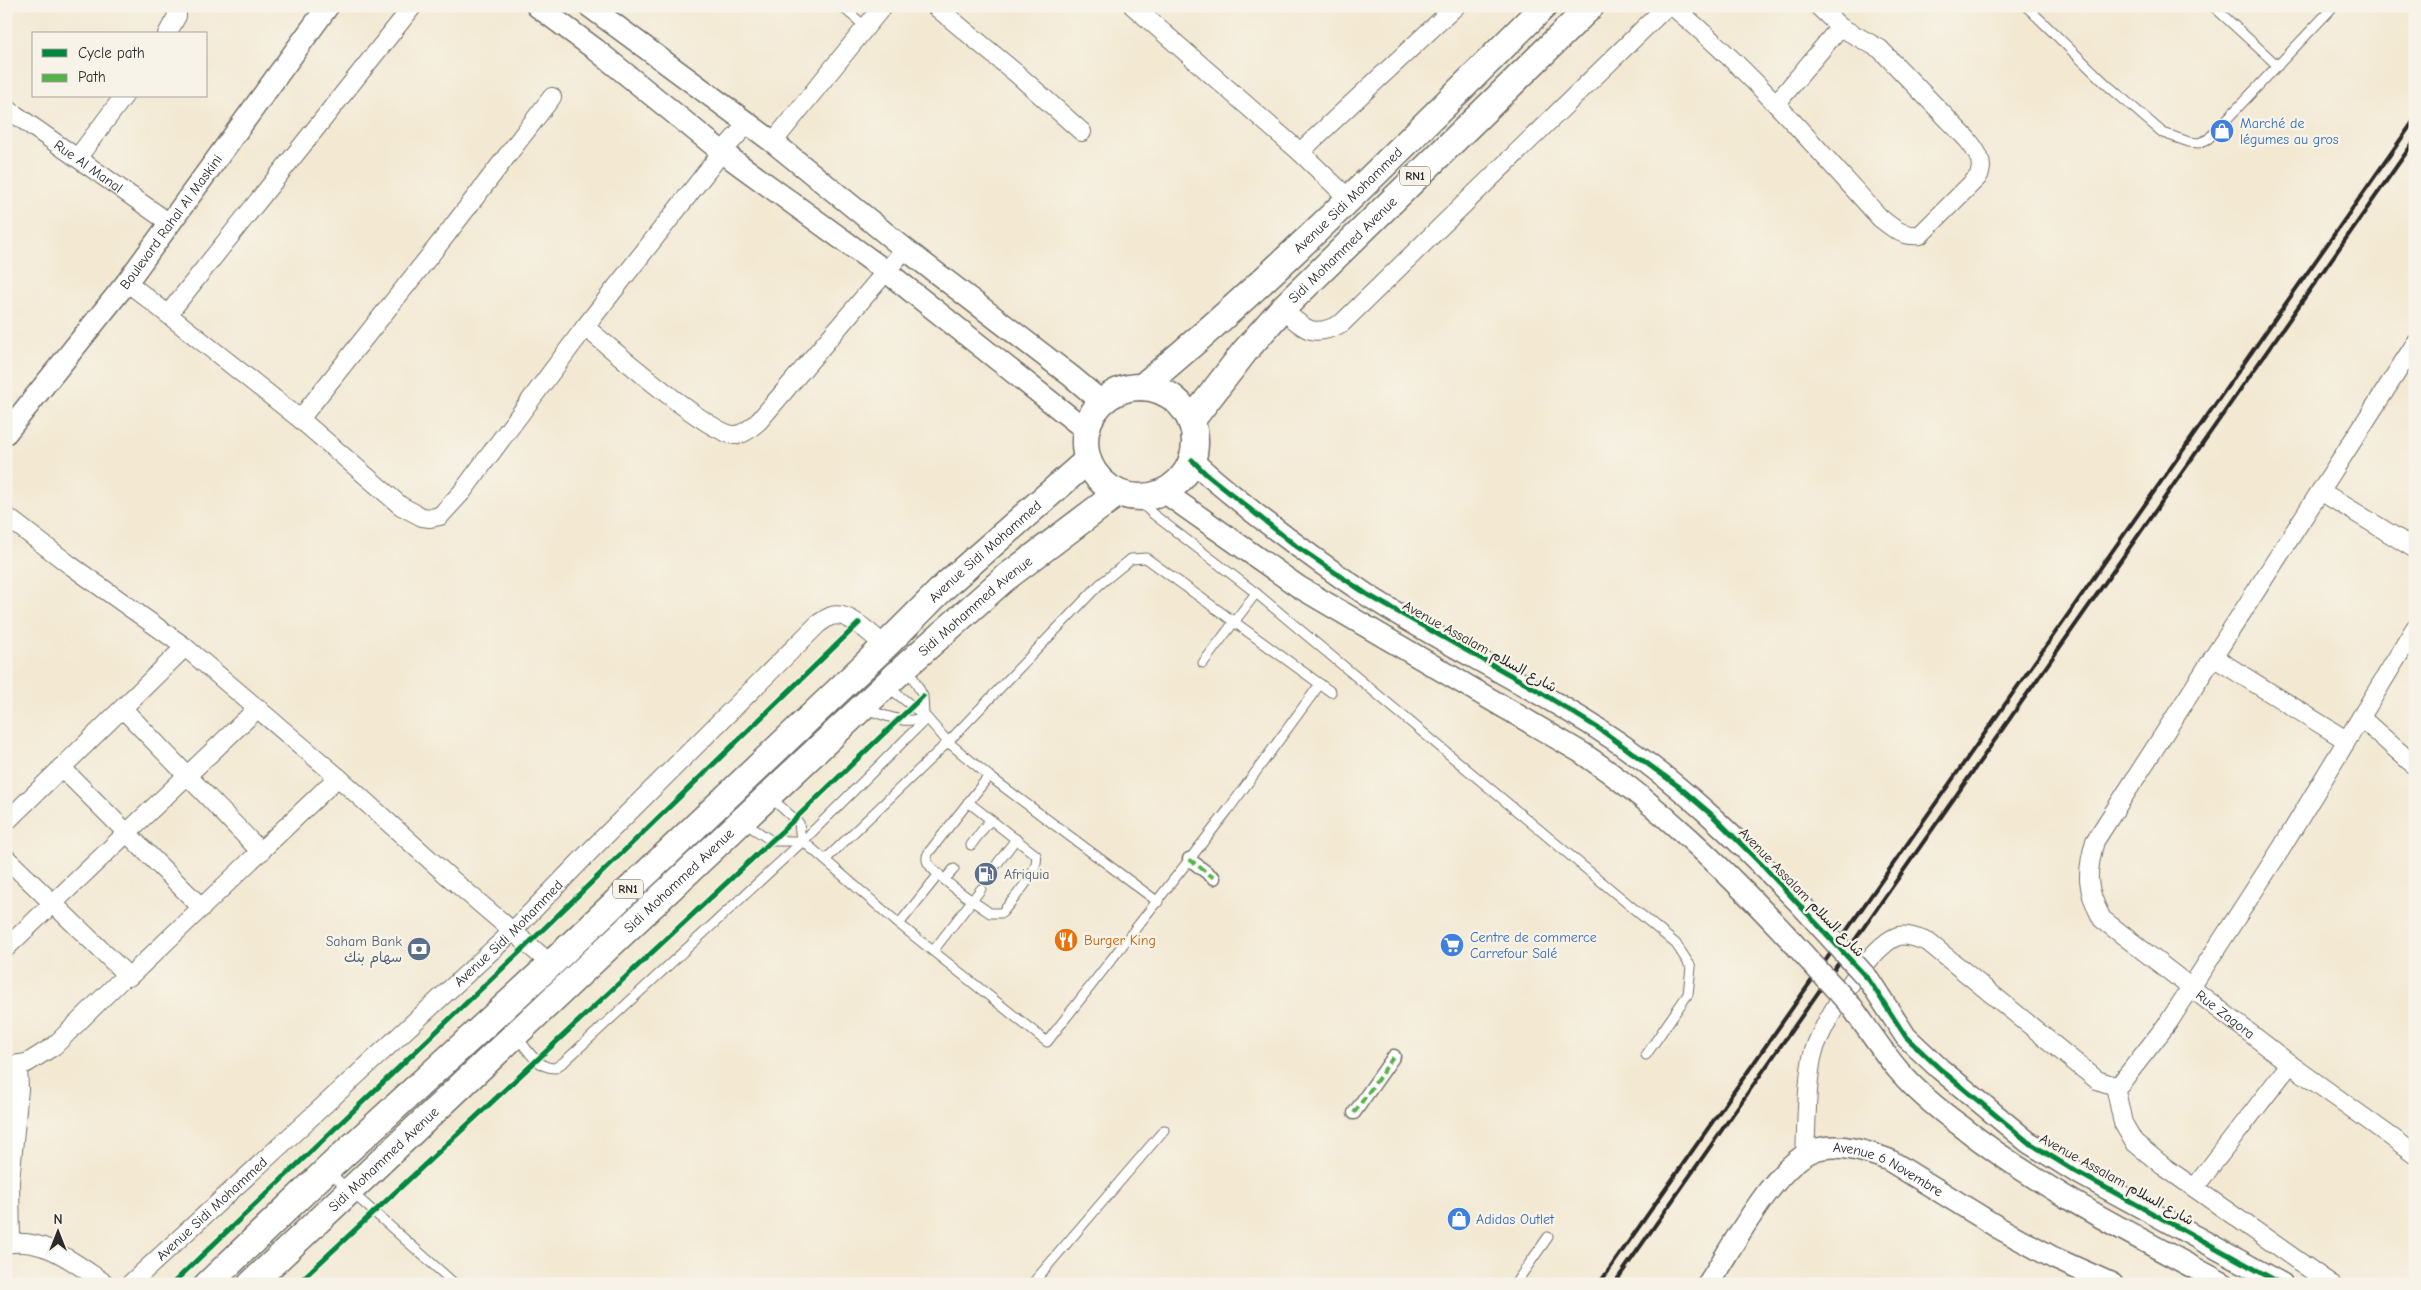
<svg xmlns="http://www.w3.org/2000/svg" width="2421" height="1290" font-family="'Comic Neue','Playpen Sans Arabic',sans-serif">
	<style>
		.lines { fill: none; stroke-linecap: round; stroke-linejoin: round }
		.service-casing { stroke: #716e66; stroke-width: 11 }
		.pedestrian-casing { stroke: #716e66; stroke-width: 15 }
		.minor-casing { stroke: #716e66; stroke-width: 20 }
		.tertiary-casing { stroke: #716e66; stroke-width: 24 }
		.primary-casing { stroke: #716e66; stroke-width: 29 }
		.service { stroke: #fff; stroke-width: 9 }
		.pedestrian { stroke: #fff; stroke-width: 12 }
		.minor { stroke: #fff; stroke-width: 18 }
		.tertiary { stroke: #fff; stroke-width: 21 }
		.primary { stroke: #fff; stroke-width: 26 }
		.rail { stroke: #2b2b2b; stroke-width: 4 }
		.tertiary-bridge-casing { stroke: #716e66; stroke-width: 24; stroke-linecap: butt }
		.tertiary-bridge { stroke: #fff; stroke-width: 21 }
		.quiet { stroke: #56b246; stroke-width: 4; stroke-dasharray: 8 4; stroke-linecap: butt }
		.cycleway-casing { stroke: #f7f3e8; stroke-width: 8 }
		.cycleway { stroke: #00873e; stroke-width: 5 }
		.labels { text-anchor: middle; stroke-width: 5; stroke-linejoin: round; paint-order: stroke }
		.shield { fill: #f7f3e8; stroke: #686764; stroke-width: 1 }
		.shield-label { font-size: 12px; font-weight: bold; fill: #2b2b2b }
		.shop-label { font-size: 14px; fill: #366cbe; stroke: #f7f3e8; text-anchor: start }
		.street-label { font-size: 14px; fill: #2b2b2b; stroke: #f7f3e8 }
		.service-label { font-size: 14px; fill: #4e5e75; stroke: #f7f3e8; text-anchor: start }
		.food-label { font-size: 14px; fill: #c56008; stroke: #f7f3e8; text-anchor: start }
	</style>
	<rect width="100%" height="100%" fill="#f7f3e8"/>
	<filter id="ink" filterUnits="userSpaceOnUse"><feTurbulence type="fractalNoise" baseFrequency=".02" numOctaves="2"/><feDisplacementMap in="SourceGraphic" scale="10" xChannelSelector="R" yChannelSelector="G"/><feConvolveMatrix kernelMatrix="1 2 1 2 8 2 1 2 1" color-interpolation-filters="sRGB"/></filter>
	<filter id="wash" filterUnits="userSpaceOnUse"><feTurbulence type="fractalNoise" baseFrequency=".0096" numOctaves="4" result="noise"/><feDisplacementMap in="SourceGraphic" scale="20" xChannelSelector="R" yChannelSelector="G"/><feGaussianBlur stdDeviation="1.12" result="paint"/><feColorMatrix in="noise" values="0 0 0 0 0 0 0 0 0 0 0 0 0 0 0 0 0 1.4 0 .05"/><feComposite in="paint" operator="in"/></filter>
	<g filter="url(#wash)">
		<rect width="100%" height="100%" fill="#f3e9d3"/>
	</g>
	<g filter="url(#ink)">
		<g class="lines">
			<g class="service-casing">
				<g id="service">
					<polyline points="841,6 866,27"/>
					<polyline points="2026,6 2106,84 2163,133 2189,142 2199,143 2208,139 2334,6"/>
					<polyline points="2213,6 2278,66"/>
					<polyline points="1133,496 1153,514 1256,593 1676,944 1691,967 1688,994 1646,1055"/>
					<polyline points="1203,663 1256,593"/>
					<polyline points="887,686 927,718 948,742 989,776 1158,902"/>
					<path d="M865 709C882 714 908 727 924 716L923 696 908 668"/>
					<polyline points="770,797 799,823 801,840"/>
					<path d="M968 802 1036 855C1041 870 1012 900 1002 913H990C975 903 936 877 928 863 926 859 927 855 929 852L989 776"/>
					<polyline points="743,822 772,841 803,841 899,924 1047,1042 1228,810 1320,684"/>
					<polyline points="971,845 990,820"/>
					<polyline points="825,860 948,742 1099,585 1131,559 1146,558 1331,692"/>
					<polyline points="997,864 1016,839"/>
					<polyline points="945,879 954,869"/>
					<polyline points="899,924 939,874"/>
					<polyline points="933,951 981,889"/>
					<path d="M517 1036C526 1048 538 1069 555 1068L565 1061 803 841 927 718"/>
					<polyline points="329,1172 455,1284"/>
					<polyline points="1032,1284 1164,1130"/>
					<polyline points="1515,1284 1548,1237"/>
				</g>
			</g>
			<g class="pedestrian-casing">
				<g id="pedestrian">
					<polyline points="1189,859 1214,878"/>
					<polyline points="1354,1113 1394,1056"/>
				</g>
			</g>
			<g class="minor-casing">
				<g id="minor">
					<polyline points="935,6 1017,74 1082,132"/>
					<polyline points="1133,6 1300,152 1349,199"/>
					<path d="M1672 6C1749 69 1814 145 1880 218 1893 228 1902 237 1920 235L1978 177C1986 163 1976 150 1967 139L1880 49 1840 27 1818 6"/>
					<polyline points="167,34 177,16 176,6"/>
					<polyline points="1776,104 1840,27"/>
					<path id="s1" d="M6 108 171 224"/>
					<polyline points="773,142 883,6"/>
					<polyline points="1300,152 1456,6"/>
					<polyline points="78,157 124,96"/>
					<polyline points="127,282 300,419 401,506 422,517 430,518 440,516 462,492 585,327 722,152 747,124"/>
					<path d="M1282 309C1305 329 1312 339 1342 323L1667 6"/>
					<polyline points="169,313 413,6"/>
					<path d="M585 327C609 346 712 437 736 435 745 434 753 426 759 421L905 249"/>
					<path id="s2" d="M2415 344 2095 841C2086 873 2086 889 2102 919L2290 1064 2415 1154"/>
					<polyline points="300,419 447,234 552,97"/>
					<polyline points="2322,492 2415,549"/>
					<polyline points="6,516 70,565 185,647 338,777 449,877 551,964"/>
					<polyline points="2213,657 2346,740"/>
					<polyline points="123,709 261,852"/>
					<polyline points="2361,718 2415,766"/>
					<polyline points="61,767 202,908"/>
					<polyline points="6,822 185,647"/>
					<polyline points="6,858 129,977 338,777"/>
					<polyline points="6,948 258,708"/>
					<polyline points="6,1066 27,1063 54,1046 126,975"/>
					<polyline points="2115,1086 2123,1123 2134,1142 2163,1166 2331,1284"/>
					<path d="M1805 1153C1807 1122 1806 1089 1812 1058 1818 1028 1869 946 1898 936 1907 934 1919 939 1928 942L2097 1080 2115 1086 2121 1083 2168 1023 2192 986 2281 849 2415 628"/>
					<polyline points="2195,1187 2290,1064"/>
					<polyline points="11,1243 10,1181 19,1089 18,1065"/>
					<path d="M6 1244C44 1236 76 1264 106 1284"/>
					<path id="s3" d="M130 1284 512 932 595 846 818 624C823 621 827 617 832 616 849 611 873 636 885 646"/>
				</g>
			</g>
			<g class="tertiary-casing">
				<g id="tertiary">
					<polyline points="537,6 595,49 722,152 887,272 1086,430"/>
					<polyline points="589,6 773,142 905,249 1071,376 1102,402"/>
					<path id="s4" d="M6 433 127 282 328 6"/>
					<path d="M1192 460C1211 479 1233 495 1253 512 1290 541 1328 569 1367 595 1442 643 1523 681 1598 729 1677 779 1738 840 1802 906"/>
					<path d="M1164 492 1299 587 1582 753C1658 804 1723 868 1785 934"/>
					<polyline points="1869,980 1906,1037 1940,1069 2028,1142 2075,1171 2282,1284"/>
					<path d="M1852 1007C1867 1028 1882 1051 1899 1071 1917 1092 1939 1110 1961 1126 2042 1190 2134 1235 2224 1284"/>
					<path id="s5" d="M1708 1284C1732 1248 1777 1160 1818 1149 1841 1143 1868 1152 1889 1160L1999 1228 2054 1258 2112 1284"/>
				</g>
			</g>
			<g class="primary-casing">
				<g id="primary">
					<circle cx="1140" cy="442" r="55"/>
					<path id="s6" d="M1142 387C1284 269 1413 136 1544 6"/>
					<path id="s7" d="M1191 421 1245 351 1282 309 1591 6"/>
					<path id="s8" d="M208 1284 330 1167 551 964 885 646 947 584 1088 460"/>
					<path id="s9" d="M251 1284 907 665 1004 579 1118 493"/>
				</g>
			</g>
			<use href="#service" class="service"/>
			<use href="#pedestrian" class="pedestrian"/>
			<use href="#minor" class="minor"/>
			<use href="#tertiary" class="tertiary"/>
			<use href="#primary" class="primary"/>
			<g class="rail">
				<polyline points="1599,1284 2415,119"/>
				<polyline points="1614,1284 2415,140"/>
			</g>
			<g class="tertiary-bridge-casing">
				<g id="tertiary-bridge">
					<polyline points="1802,906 1869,980"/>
					<polyline points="1785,934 1852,1007"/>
				</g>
			</g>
			<use href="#tertiary-bridge" class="tertiary-bridge"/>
			<g class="quiet">
				<polyline points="1189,859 1214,878"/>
				<polyline points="1354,1113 1394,1056"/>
			</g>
			<g class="cycleway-casing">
				<g id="cycleway">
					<polyline points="1192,460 1206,474 1296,546 1368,595 1537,690 1601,730 1678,786 1712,815 1763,866 1869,980 1906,1037 1940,1069 2028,1142 2075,1171 2282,1284"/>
					<polyline points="172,1284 527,945 859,623"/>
					<polyline points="297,1284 796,818 923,696"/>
				</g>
			</g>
			<use href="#cycleway" class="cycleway"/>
		</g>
	</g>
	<defs>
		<g id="shop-disc" transform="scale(1.25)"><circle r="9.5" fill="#3f7fe0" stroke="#f7f3e8"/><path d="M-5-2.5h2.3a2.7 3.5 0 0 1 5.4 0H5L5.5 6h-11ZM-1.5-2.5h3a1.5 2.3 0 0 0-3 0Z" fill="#fff"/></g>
		<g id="fuel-disc" transform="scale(1.25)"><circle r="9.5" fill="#5c6f8a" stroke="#f7f3e8"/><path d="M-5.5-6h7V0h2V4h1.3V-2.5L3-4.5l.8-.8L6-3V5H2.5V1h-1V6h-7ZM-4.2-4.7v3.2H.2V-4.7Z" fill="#fff"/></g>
		<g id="restaurant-disc" transform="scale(1.25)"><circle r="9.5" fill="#e8710a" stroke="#f7f3e8"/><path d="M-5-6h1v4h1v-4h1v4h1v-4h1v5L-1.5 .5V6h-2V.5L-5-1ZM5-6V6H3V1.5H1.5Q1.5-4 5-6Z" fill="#fff"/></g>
		<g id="supermarket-disc" transform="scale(1.25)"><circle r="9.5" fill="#3f7fe0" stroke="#f7f3e8"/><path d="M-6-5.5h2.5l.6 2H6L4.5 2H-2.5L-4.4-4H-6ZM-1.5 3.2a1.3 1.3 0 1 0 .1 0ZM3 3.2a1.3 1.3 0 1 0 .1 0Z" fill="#fff"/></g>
		<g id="bank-disc" transform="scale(1.25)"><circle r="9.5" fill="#5c6f8a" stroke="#f7f3e8"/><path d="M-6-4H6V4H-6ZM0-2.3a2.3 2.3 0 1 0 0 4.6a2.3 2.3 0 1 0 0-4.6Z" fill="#fff"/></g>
	</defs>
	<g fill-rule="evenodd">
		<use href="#shop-disc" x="2222" y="131"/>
		<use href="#fuel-disc" x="986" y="874"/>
		<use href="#restaurant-disc" x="1066" y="940"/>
		<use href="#supermarket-disc" x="1452" y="945"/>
		<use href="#bank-disc" x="419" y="949"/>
		<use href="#shop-disc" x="1459" y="1219"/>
	</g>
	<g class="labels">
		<g class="shield">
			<rect x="1400" y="166.5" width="30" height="19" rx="4"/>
			<rect x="613" y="879.5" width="30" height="19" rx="4"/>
		</g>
		<g class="shield-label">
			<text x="1415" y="180">RN1</text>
			<text x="628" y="893">RN1</text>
		</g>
		<g class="shop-label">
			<text x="2240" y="128">Marché de<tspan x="2240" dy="16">légumes au gros</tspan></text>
			<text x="1470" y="942">Centre de commerce<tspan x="1470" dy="16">Carrefour Salé</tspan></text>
			<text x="1476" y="1224">Adidas Outlet</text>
		</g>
		<g class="street-label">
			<text dy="5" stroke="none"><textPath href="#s1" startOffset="101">Rue Al Manal</textPath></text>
			<text dy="5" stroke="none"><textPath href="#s6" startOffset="278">Avenue Sidi Mohammed</textPath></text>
			<text dy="5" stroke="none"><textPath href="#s4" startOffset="268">Boulevard Rahal Al Maskini</textPath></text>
			<text dy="5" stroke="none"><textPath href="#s7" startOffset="229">Sidi Mohammed Avenue</textPath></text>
			<text dy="5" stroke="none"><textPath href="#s8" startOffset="1068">Avenue Sidi Mohammed</textPath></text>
			<text dy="5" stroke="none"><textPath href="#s9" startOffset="992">Sidi Mohammed Avenue</textPath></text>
			<text transform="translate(1480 646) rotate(29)" y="5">Avenue Assalam شارع السلام</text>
			<text dy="5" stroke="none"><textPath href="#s9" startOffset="588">Sidi Mohammed Avenue</textPath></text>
			<text transform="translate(1802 892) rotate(46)" y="5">Avenue Assalam شارع السلام</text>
			<text dy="5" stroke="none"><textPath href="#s3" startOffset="516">Avenue Sidi Mohammed</textPath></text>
			<text dy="5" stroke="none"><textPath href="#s2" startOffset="828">Rue Zagora</textPath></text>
			<text dy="5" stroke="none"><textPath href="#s9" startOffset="182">Sidi Mohammed Avenue</textPath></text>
			<text dy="5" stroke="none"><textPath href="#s5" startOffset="252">Avenue 6 Novembre</textPath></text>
			<text transform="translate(2117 1179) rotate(29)" y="5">Avenue Assalam شارع السلام</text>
			<text dy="5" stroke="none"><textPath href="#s3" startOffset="111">Avenue Sidi Mohammed</textPath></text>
		</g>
		<g class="service-label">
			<text x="1004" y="879">Afriquia</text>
			<text x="402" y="946" text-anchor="end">Saham Bank<tspan x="402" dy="16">سهام بنك</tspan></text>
		</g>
		<g class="food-label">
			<text x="1084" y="945">Burger King</text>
		</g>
	</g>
	<rect width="2421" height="1290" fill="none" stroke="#f7f3e8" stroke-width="25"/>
	<rect x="32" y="32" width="175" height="65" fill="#f7f3e8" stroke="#a5a39c"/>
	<rect x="42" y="49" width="25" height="8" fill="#00873e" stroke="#a5a39c"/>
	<text x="78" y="58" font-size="15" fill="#2b2b2b">Cycle path</text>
	<rect x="42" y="74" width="25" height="8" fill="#56b246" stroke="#a5a39c"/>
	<text x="78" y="82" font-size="15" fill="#2b2b2b">Path</text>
	<g transform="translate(58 1232)" stroke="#f7f3e8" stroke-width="4" paint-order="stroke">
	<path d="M0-4L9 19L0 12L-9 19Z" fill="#2b2b2b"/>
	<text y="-8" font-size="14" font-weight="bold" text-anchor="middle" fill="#2b2b2b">N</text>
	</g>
</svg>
